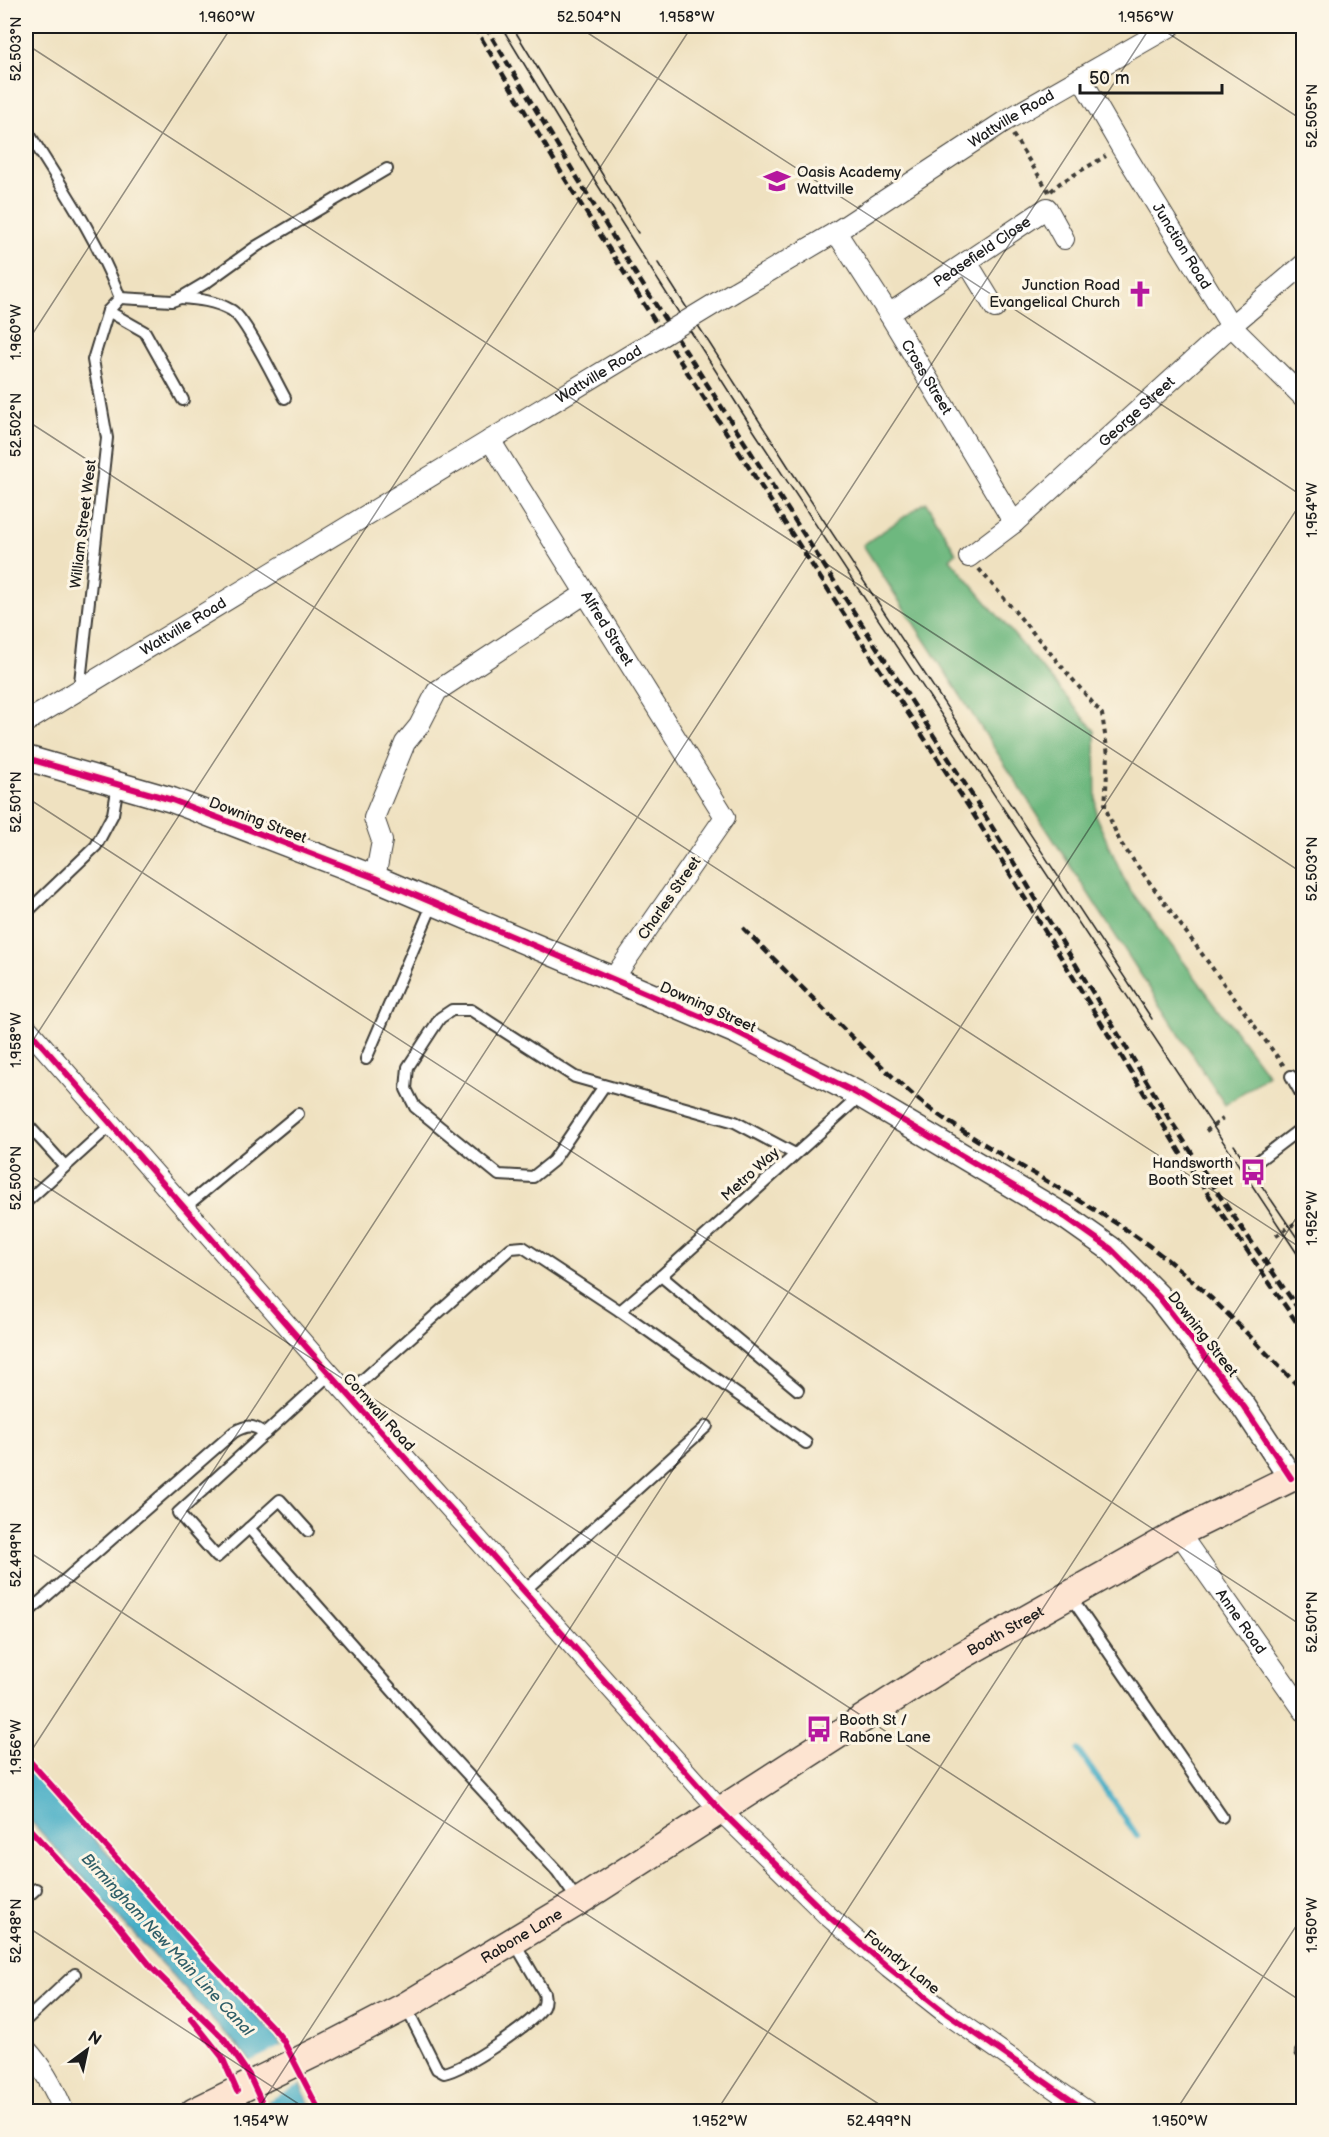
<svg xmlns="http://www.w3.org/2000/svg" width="1329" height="2137" font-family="'Balsamiq Sans',sans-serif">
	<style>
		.forest { fill: #6eb87f; stroke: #456a4e; stroke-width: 1.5 }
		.water { fill: #46aec6; stroke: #316571; stroke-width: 1.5 }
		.pier { fill: #efe1c0 }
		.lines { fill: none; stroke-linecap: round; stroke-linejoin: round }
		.stream { stroke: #46aec6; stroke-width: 6 }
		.service-casing { stroke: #3c3a35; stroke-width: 14 }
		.minor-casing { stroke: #3c3a35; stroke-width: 22 }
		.tertiary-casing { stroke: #3c3a35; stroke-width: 27 }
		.secondary-casing { stroke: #3c3a35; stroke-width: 30 }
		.path { stroke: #3c3a35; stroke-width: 4; stroke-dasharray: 4.5 4.5; stroke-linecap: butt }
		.service { stroke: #fff; stroke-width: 10 }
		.minor { stroke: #fff; stroke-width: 20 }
		.tertiary { stroke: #fff; stroke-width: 24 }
		.secondary { stroke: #fde4d1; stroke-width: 27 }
		.tram { stroke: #1c1c1c; stroke-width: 1.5 }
		.rail { stroke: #1c1c1c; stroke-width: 4.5; stroke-dasharray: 9 4.5; stroke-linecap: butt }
		.minor-bridge-casing { stroke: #3c3a35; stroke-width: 22; stroke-linecap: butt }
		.minor-bridge { stroke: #fff; stroke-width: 20 }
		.cycleway-casing { stroke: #fcf5e5; stroke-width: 10 }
		.cycleway { stroke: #d6006c; stroke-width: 6 }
		.ticks { fill: none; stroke: #1c1c1c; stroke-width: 1.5; stroke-opacity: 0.45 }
		.labels { text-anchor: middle; stroke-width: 6; stroke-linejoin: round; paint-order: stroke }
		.street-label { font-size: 15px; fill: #1c1c1c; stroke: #fcf5e5 }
		.poi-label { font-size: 15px; fill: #1c1c1c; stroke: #fcf5e5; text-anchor: start }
		.water-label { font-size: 16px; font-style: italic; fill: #2f5e68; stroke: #fcf5e5 }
		.neatline { fill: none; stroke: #1c1c1c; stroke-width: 2 }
		.ticks-label { font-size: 15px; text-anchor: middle; fill: #1c1c1c }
	</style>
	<rect width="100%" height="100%" fill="#fcf5e5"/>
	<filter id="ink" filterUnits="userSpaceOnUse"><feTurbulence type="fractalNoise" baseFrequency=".0167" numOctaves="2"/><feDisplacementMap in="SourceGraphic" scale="12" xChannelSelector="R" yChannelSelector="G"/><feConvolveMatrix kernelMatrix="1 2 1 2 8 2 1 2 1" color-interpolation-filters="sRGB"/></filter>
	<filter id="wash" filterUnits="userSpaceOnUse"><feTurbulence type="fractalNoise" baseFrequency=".008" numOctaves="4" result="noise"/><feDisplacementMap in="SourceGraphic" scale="24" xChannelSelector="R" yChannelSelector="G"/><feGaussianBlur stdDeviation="1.35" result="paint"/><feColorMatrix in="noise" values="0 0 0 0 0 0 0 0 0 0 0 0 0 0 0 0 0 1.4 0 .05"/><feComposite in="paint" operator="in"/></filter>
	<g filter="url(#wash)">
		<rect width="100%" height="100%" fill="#efe1c0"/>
		<polygon class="forest" points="926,502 956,553 950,559 1095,731 1096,817 1128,887 1268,1075 1225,1105 863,545"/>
		<polygon class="water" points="26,1765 277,2038 313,2111 273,2111 250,2060 26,1816"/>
		<polygon class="pier" points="284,2045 303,2083 265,2102 247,2063"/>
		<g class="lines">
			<polyline class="stream" points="1078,1750 1137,1836"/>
		</g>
	</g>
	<g filter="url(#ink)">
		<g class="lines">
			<g class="service-casing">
				<g id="service">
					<path d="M26 129C60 184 97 237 120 298L108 311 93 360 107 438 79 691"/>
					<polyline points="120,298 172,301 180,298 207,282 257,246 387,169"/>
					<path d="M180 298C198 299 215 301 231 310 245 317 275 380 285 398"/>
					<polyline points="108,311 145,332 183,400"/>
					<polyline points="26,913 96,846 113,814 118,785"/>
					<polyline points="366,1059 433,903"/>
					<polyline points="1291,1076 1304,1099"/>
					<polyline points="604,1086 553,1161 533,1177 499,1175 415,1107 406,1089 408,1067 440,1018 452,1010 471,1010 575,1077 735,1122 795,1154"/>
					<polyline points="26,1123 65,1166"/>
					<polyline points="1254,1164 1304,1126"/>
					<polyline points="26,1202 111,1125"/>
					<polyline points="184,1208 298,1114"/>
					<polyline points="661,1276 860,1096"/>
					<polyline points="620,1311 661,1276 798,1390"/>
					<polyline points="347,1394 511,1248 523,1247 620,1311 806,1443"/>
					<polyline points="249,1528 435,1739 557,1871 578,1901"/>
					<polyline points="308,1531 280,1500 217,1557 178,1513 330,1374"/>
					<polyline points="523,1592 707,1426"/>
					<polyline points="1070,1596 1222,1817"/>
					<path d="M26 1614 234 1432C247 1425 253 1424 265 1434"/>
					<polyline points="26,1898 36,1889"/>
					<path d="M405 2005 437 2069 444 2073C464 2069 531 2025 543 2007 545 2003 545 1998 544 1993L513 1940"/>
					<polyline points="26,2020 75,1974"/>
					<polyline points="1301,2052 1304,2050"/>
				</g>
			</g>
			<g class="minor-casing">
				<g id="minor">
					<path id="s1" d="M1081 78 1121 147 1231 326 1304 398"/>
					<path id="s2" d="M836 232 889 314 1014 523"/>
					<polyline points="967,262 995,308"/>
					<path id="s3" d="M734 292 836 232 1005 121 1171 26"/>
					<path id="s4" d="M889 314 1047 208 1064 239"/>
					<path id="s5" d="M490 440 725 817 613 979"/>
					<path id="s6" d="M969 557 1014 523 1231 326 1304 264"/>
					<path id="s7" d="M26 722 655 340"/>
					<polyline points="375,878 382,841 374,818 405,743 419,726 437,691 586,593"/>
					<polyline points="26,1027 330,1374 720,1810 827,1915 889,1968 946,2013 1088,2112"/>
					<path id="s8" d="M1179 1533 1304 1711"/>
					<path d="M26 2049C42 2066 55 2090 64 2112"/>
				</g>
			</g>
			<g class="tertiary-casing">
				<polyline id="tertiary" points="26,758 172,800 375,878 737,1032 860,1095 1067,1218 1111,1249 1159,1297 1244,1407 1291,1478"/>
			</g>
			<g class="secondary-casing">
				<g id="secondary">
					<path id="s9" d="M194 2112 327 2047 402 2008 578 1902 954 1660 1179 1533 1291 1478 1304 1475"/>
				</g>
			</g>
			<g class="path">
				<polyline points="1013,135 1049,192"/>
				<polyline points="1051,191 1060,183 1106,156"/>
				<polyline points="979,569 1102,714 1108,755 1105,807 1120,842 1284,1066"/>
				<polyline points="1206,1131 1223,1119"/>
				<polyline points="1276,1236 1294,1224"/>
			</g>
			<use href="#service" class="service"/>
			<use href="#minor" class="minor"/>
			<use href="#tertiary" class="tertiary"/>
			<use href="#secondary" class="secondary"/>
			<g class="tram">
				<polyline points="501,26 597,184 752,428 1304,1264"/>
				<polyline points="512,26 638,233"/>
				<polyline points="658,263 788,466 1152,1019"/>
				<polyline points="1234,1145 1304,1248"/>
			</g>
			<g class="rail">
				<polyline points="474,26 570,187 678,358 974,815 1186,1162 1304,1333"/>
				<polyline points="485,26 632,268 983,812 1169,1118 1223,1201 1304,1317"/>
				<path d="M743 928C783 968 822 1008 862 1047 885 1069 907 1092 933 1111 1000 1158 1074 1193 1141 1240 1202 1283 1252 1339 1304 1392"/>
			</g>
			<g class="minor-bridge-casing">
				<polyline id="minor-bridge" points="655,340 734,292"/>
			</g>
			<use href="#minor-bridge" class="minor-bridge"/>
			<g class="cycleway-casing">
				<g id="cycleway">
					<polyline points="26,758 172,800 375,878 737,1032 860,1095 1067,1218 1111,1249 1159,1297 1244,1407 1291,1478"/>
					<polyline points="26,1027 330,1374 720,1810 827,1915 889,1968 946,2013 1088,2112"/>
					<polyline points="26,1757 205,1957 274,2029 283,2040 320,2112"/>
					<polyline points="26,1825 115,1922 153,1969 225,2040 249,2075 266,2112"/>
					<polyline points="191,2018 222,2057 237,2091"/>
				</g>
			</g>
			<use href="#cycleway" class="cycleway"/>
		</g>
	</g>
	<path class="ticks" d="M577 26 1304 497M1157 26 1304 121M26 44 1304 874M26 344 232 26M26 420 1304 1250M26 797 1304 1627M26 1051 692 26M26 1173 1304 2003M26 1550 891 2112M26 1759 1151 26M26 1926 311 2112M256 2112 1304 498M716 2112 1304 1206M1175 2112 1304 1914"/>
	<defs>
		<g id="school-bare" transform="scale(2.07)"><path d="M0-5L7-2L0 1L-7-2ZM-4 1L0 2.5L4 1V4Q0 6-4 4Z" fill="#b5179e" stroke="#fcf5e5" stroke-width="2.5" paint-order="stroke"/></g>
		<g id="church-bare" transform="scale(2.07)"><path d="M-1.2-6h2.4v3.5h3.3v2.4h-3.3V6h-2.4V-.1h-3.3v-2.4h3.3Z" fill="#b5179e" stroke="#fcf5e5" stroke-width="2.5" paint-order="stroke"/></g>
		<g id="bus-bare" transform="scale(2.07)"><path d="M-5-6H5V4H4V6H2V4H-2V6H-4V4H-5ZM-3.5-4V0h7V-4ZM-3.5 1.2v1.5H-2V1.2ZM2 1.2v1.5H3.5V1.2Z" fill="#b5179e" stroke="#fcf5e5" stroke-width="2.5" paint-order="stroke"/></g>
	</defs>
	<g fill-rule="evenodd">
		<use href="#school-bare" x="777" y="181"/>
		<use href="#church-bare" x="1140" y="294"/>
		<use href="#bus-bare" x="1253" y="1172"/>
		<use href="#bus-bare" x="819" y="1729"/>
	</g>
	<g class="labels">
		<g class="street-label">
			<text dy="5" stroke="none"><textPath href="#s3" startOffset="327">Wattville Road</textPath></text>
			<text dy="5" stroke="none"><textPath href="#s1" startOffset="196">Junction Road</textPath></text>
			<text dy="5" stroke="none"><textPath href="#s4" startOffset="112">Peasefield Close</textPath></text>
			<text dy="5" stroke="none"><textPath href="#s7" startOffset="670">Wattville Road</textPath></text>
			<text dy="5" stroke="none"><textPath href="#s2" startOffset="171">Cross Street</textPath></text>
			<text dy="5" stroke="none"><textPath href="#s6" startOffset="222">George Street</textPath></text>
			<text transform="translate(83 524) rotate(-83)" y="5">William Street West</text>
			<text dy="5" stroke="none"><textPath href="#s7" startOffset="184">Wattville Road</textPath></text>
			<text dy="5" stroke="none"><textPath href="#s5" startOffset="222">Alfred Street</textPath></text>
			<text transform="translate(258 820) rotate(21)" y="5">Downing Street</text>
			<text transform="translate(669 898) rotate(-55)" y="5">Charles Street</text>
			<text transform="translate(708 1007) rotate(24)" y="5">Downing Street</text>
			<text transform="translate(750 1174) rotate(-42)" y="5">Metro Way</text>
			<text transform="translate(1203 1334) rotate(52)" y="5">Downing Street</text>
			<text transform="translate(379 1412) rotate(48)" y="5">Cornwall Road</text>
			<text dy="5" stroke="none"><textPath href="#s8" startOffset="108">Anne Road</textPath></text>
			<text dy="5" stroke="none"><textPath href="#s9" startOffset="944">Booth Street</textPath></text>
			<text dy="5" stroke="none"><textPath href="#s9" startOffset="372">Rabone Lane</textPath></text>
			<text transform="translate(902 1962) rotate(39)" y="5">Foundry Lane</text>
		</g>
		<g class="poi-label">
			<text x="797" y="177">Oasis Academy<tspan x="797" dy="17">Wattville</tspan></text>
			<text x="1120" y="290" text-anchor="end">Junction Road<tspan x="1120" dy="17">Evangelical Church</tspan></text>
			<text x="1233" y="1168" text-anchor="end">Handsworth<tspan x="1233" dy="17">Booth Street</tspan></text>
			<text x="839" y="1725">Booth St /<tspan x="839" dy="17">Rabone Lane</tspan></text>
		</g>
		<g class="water-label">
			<text transform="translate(168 1944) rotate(47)" y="6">Birmingham New Main Line Canal</text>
		</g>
	</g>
	<rect width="1329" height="2137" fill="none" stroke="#fcf5e5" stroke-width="66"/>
	<g transform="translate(87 2050) rotate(33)" stroke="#fcf5e5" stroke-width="4.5" paint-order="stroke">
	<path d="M0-4.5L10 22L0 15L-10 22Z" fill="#1c1c1c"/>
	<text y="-9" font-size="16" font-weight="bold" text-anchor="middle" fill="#1c1c1c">N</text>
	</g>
	<path d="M1080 84v9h142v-9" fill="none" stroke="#1c1c1c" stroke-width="3"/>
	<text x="1089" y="84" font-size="18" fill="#1c1c1c" stroke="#fcf5e5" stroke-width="4.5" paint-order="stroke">50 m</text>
	<rect x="33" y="33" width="1263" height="2071" class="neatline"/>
	<g class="ticks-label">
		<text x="227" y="22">1.960°W</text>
		<text x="589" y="22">52.504°N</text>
		<text x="687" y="22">1.958°W</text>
		<text x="1146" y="22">1.956°W</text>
		<text transform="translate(16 49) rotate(-90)" y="5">52.503°N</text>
		<text transform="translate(1312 116) rotate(-90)" y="5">52.505°N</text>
		<text transform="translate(16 332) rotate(-90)" y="5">1.960°W</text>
		<text transform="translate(16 425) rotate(-90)" y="5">52.502°N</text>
		<text transform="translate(1312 510) rotate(-90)" y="5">1.954°W</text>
		<text transform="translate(16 802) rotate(-90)" y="5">52.501°N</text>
		<text transform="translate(1312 869) rotate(-90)" y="5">52.503°N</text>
		<text transform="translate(16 1040) rotate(-90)" y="5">1.958°W</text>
		<text transform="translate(16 1178) rotate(-90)" y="5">52.500°N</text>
		<text transform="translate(1312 1218) rotate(-90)" y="5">1.952°W</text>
		<text transform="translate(16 1555) rotate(-90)" y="5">52.499°N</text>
		<text transform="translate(1312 1622) rotate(-90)" y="5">52.501°N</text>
		<text transform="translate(16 1747) rotate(-90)" y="5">1.956°W</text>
		<text transform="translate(1312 1925) rotate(-90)" y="5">1.950°W</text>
		<text transform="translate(16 1931) rotate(-90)" y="5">52.498°N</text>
		<text x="261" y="2126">1.954°W</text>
		<text x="720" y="2126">1.952°W</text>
		<text x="879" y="2126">52.499°N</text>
		<text x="1180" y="2126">1.950°W</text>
	</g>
</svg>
